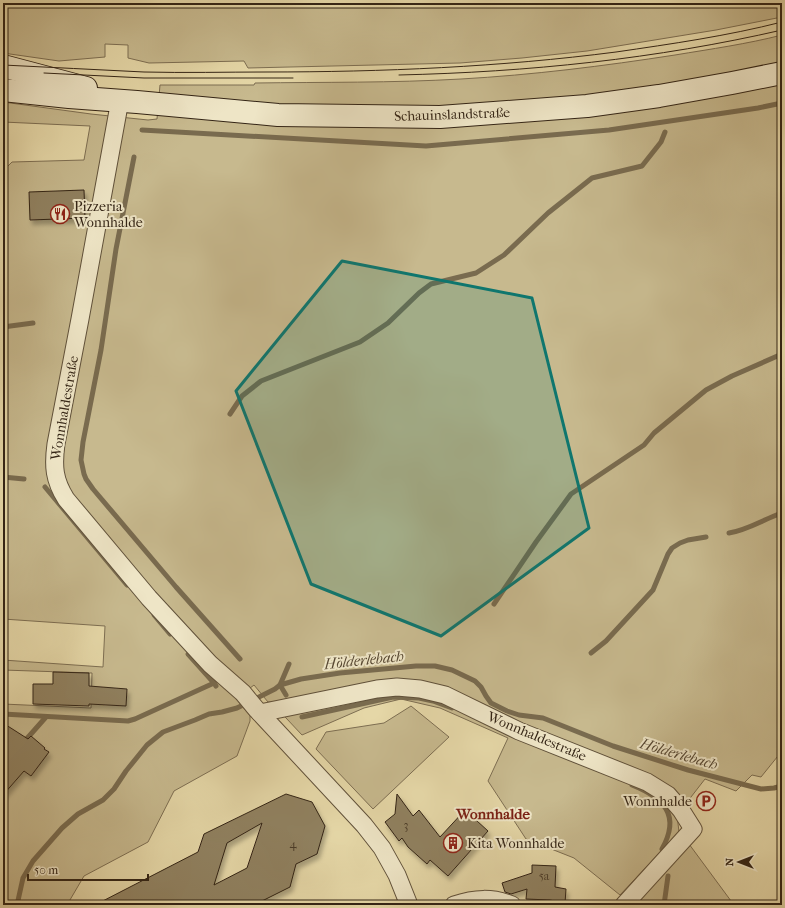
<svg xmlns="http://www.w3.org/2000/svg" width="785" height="908" font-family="'IM FELL French Canon',serif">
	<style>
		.green { fill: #c7b98e; stroke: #7d6e52 }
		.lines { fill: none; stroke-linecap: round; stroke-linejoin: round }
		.stream { stroke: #796b4f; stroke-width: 5 }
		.building { fill: #908161; stroke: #332415; fill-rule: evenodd; filter: url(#shadow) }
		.minor-casing { stroke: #60513a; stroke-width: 19 }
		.secondary-casing { stroke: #332415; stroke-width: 24 }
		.minor { stroke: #eee5c6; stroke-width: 17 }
		.secondary { stroke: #eee5c6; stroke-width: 22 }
		.tram { stroke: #332415; stroke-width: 1 }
		.marked { fill: #0f766e; fill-opacity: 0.2; stroke: #0f766e; stroke-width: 3; stroke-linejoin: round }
		.labels { text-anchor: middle; stroke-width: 4; stroke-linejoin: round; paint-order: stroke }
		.number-label { font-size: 12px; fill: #4a3b28 }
		.street-label { font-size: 14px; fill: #332415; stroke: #eee5c6 }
		.poi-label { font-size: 14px; fill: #332415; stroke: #eee5c6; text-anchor: start }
		.water-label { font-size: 15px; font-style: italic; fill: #564732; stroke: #eee5c6 }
		.neighbourhood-label { font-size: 15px; font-weight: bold; fill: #7a1f14; stroke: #eee5c6 }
	</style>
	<defs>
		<filter id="shadow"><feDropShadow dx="2.5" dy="4.5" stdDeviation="2" flood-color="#0004"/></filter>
	</defs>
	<rect width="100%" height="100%" fill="#e5d7a7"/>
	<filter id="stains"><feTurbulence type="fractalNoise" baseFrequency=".005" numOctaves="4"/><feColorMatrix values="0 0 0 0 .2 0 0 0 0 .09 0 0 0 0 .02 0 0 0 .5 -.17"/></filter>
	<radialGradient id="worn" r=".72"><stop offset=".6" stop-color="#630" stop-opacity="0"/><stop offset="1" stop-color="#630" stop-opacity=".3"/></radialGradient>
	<g class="green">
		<polygon points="3,3 782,3 782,17 716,30 587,51 522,58 460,63 248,68 244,61 149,63 128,58 128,45 105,44 105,57 59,61 3,53"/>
		<path d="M782 35V751L761 777 752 775 736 791 705 779 677 815 679 832 620 895 574 858 526 839 488 781 508 738 440 708 401 699 364 708 302 735 271 702H268L254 685 236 699 250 716V721L237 756 174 791 148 842 84 876 67 905H3V704L91 708 92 673 3 670V660L103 667 105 626 3 619V169H5L12 162 84 160 90 126 3 122V102L91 114 148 120 157 119 160 85H254L255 83C323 82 392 83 461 79 532 75 604 66 675 55 711 49 747 44 782 35Z"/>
		<polygon points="411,706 449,737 373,809 316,749 326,732 384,723"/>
		<polygon points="689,844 734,905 627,905"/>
	</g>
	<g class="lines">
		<g class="stream">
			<polyline points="142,130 426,146 609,130 758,108 782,103"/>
			<polyline points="134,157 116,249 101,350 83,442 81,460 84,474 86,479 93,489 176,587 240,659"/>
			<polyline points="3,194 5,194"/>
			<polyline points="3,327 33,323"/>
			<polyline points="230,414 242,396 261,381 360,342 388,323 419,293 431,284 476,273 504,255 548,213 592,178 642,166 661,142 665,132"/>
			<polyline points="3,477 24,479"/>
			<polyline points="45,487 127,585"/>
			<path d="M729 533C748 530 764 519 782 513"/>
			<polyline points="494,604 536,542 571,494 644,445 654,433 706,390 732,376 782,354"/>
			<polyline points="154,615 170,634"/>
			<polyline points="591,653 606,641 653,590 668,554 672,548 680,543 688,540 706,537"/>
			<polyline points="188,654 214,683"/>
			<polyline points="286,695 280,685 289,664"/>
			<polyline points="3,714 128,721 135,719 214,683 216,686"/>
			<polyline points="302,717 393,697 419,698 433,701 452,708"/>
			<polyline points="23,743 46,717"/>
			<path d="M632 785C664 798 681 815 662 849"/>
			<polyline points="17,905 23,878 33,861 62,828 78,814 103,800 114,789 126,771 147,745 163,732 195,720 209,714 222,712 237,708 275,689 280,685 301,679 340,673 416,666 435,666 452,670 475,681 481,687 486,696 491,703 507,711 519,715 543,718 613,746 688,770 761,789 774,788 782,786"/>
			<polyline points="664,905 668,876"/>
		</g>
	</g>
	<g class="building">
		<polygon points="84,190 85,218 30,220 29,192"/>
		<polygon points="53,672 89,673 89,686 127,689 126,706 89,704 89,706 33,704 33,684 53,684"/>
		<polygon points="3,723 28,739 31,736 45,748 44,749 49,752 31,776 24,771 3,795"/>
		<path d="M286 794 312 802 325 826 317 854 296 864 290 887 254 905H95L198 852 204 834ZM262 823 247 868 214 885 227 843Z"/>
		<polygon points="397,794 413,816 419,810 440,837 465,810 488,831 448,876 430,860 427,864 408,847 402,838 399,841 385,822 395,814"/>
		<polygon points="532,865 556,866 555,887 566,889 565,903 550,900 526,899 527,889 511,894 505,892 502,883 532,873"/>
	</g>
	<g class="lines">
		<g class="minor-casing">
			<g id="minor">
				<path d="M120 100 80 319 56 444C53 466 54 480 66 499L149 598 210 664 243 693 257 710 364 825 382 848 397 875 409 905"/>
				<polyline points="260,713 377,689 397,687 420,689 445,695 519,731 647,782 668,795 681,810 693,829 624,905"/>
				<path d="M454 905C475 898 492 897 512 905"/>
			</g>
		</g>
		<g class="secondary-casing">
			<g id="secondary">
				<polyline points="3,66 86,88"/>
				<polyline points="3,90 69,97 137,102 278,115 440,117 587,106 659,96 732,83 782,73"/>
			</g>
		</g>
		<use href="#minor" class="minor"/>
		<use href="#secondary" class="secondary"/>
		<g class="tram">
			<path d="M3 65C50 67 97 70 144 72 185 73 226 72 266 72 383 72 500 67 616 52 671 44 727 36 782 22"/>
			<polyline points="44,73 144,78 293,78"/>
			<path d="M399 75C528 72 656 59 782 30"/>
		</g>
	</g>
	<path class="marked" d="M342 261 532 298 589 528 441 636 311 584 236 391Z"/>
	<defs>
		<g id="restaurant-ring" transform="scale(1)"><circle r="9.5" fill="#eee5c6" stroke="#8f2418" stroke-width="1.5"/><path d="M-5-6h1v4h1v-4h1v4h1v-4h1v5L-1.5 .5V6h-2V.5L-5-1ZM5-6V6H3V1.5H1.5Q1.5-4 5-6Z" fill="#8f2418"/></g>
		<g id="parking-ring" transform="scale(1)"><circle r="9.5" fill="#eee5c6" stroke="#8f2418" stroke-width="1.5"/><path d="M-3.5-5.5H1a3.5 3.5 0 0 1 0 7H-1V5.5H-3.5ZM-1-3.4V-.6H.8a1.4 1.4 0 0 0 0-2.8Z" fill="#8f2418"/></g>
		<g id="building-ring" transform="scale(1)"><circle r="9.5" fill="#eee5c6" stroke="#8f2418" stroke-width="1.5"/><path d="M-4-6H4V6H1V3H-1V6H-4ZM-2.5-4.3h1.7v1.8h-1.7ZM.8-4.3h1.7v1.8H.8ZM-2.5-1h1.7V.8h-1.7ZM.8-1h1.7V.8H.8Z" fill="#8f2418"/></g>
	</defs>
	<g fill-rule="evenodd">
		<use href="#restaurant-ring" x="60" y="214"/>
		<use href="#parking-ring" x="706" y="801"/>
		<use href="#building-ring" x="453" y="843"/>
	</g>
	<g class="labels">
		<g class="number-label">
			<text x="406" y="829">3</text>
			<text x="293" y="848">4</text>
			<text x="544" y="880">5a</text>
		</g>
		<g class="street-label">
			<text transform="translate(452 114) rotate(-2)" y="5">Schauinslandstraße</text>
			<text transform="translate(64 408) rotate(-80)" y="5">Wonnhaldestraße</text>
			<text transform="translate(537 736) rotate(23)" y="5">Wonnhaldestraße</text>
		</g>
		<g class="poi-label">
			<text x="74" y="211">Pizzeria<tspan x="74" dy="16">Wonnhalde</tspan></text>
			<text x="692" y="806" text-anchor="end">Wonnhalde</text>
			<text x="467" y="848">Kita Wonnhalde</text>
		</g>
		<g class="water-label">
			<text transform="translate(364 660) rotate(-6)" y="5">Hölderlebach</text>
			<text transform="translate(679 754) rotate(16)" y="5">Hölderlebach</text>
		</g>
		<g class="neighbourhood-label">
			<text x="493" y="819">Wonnhalde</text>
		</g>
	</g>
	<rect width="785" height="908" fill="none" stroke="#e5d7a7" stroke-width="16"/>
	<rect x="4" y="4" width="777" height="900" fill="none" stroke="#332415" stroke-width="2"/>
	<rect x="8" y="8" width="769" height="892" fill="none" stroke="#332415"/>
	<g transform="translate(739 862) rotate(270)" stroke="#eee5c6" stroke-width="3" paint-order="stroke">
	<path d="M0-3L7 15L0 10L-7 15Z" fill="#332415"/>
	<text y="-6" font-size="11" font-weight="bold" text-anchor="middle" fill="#332415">N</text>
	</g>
	<path d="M28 874v6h120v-6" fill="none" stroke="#332415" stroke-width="2"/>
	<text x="34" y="874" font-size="12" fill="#332415" stroke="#eee5c6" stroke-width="3" paint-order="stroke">50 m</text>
	<rect width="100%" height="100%" filter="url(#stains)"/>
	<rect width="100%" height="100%" fill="url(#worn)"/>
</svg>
